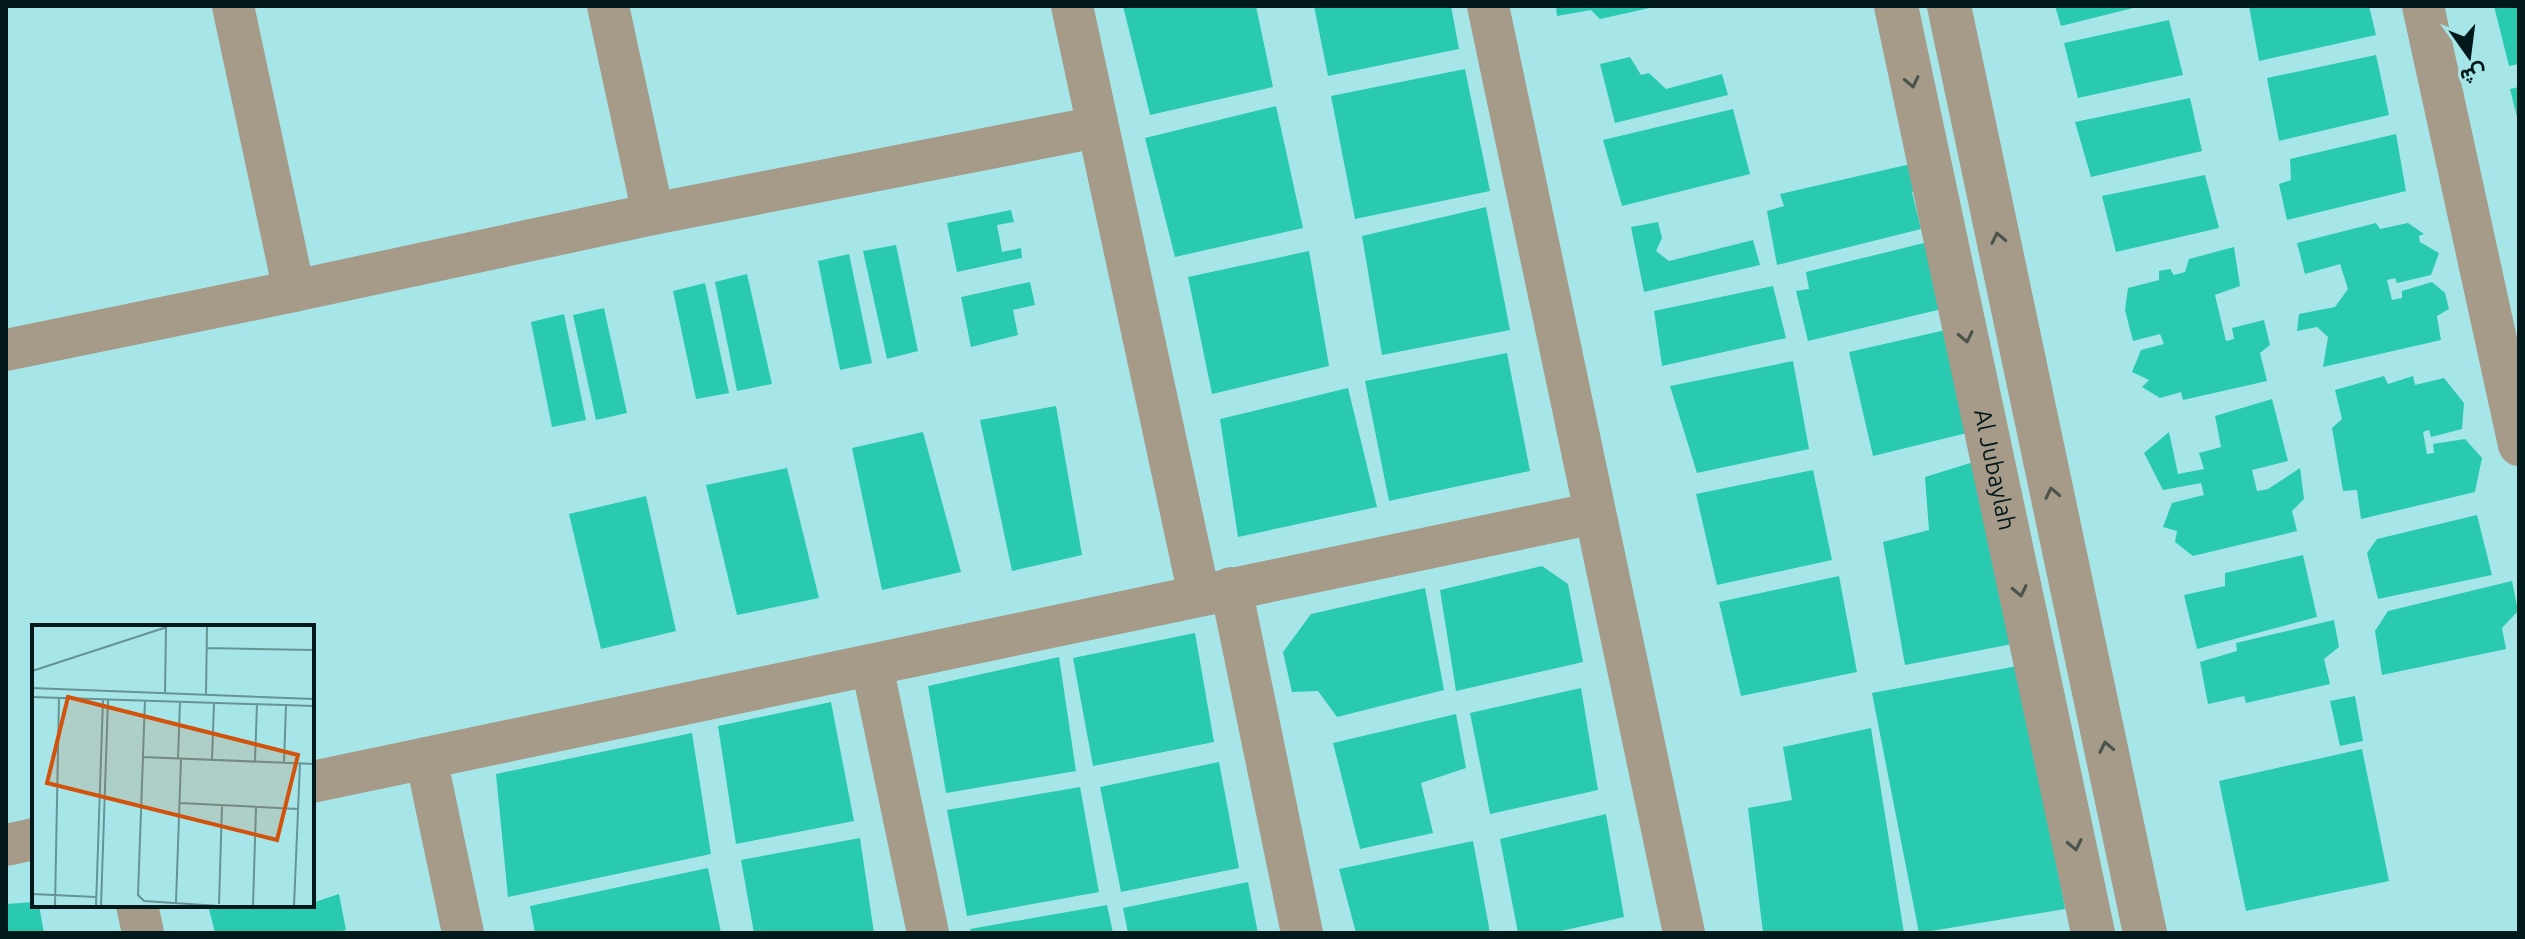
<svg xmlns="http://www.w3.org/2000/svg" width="2525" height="939" font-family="Ubuntu,Vazirmatn,sans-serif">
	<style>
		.building { fill: #29cab0 }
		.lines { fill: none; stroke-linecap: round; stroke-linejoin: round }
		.minor { stroke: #a69b89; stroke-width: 42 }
		.tertiary { stroke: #a69b89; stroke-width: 44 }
		.oneway { stroke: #4b544c }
		.labels { text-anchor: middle; stroke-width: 8; stroke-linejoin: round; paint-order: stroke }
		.street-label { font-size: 24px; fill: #01191a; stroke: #a7e6e8 }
		.inset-road { fill: none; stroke: #659496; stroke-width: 2 }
		.view { fill: #d1530d; fill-opacity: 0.15; stroke: #d1530d; stroke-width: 4 }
		.inset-edge { fill: none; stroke: #01191a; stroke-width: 4 }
	</style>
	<rect width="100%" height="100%" fill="#a7e6e8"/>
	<g class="building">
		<polygon points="1123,6 1256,6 1273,87 1150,115"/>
		<polygon points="1314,6 1451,6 1459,49 1328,76"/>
		<polygon points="1556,6 1654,6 1654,7 1600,19 1591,10 1557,16"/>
		<polygon points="2055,6 2137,6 2137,7 2061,26"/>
		<polygon points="2249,6 2369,6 2376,35 2259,61"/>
		<polygon points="2494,6 2519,6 2519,64 2509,66"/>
		<polygon points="2169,20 2183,75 2078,98 2064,43"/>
		<polygon points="2376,55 2389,115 2279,141 2267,78"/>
		<polygon points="1630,57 1641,75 1649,73 1666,89 1722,74 1728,95 1615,123 1600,64"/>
		<polygon points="1465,69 1490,191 1355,219 1331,96"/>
		<polygon points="2519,87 2519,121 2518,121 2510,89"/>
		<polygon points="2190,98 2202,151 2091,177 2075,122"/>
		<polygon points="1276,106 1303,228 1175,257 1145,138"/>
		<polygon points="1733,109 1750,174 1622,206 1603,140"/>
		<polygon points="2396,134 2406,191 2287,220 2279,184 2291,180 2290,159"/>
		<polygon points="1915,163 1922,189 1912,192 1921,229 1777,265 1767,211 1784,206 1780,194"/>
		<polygon points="2205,175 2219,228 2116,252 2102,196"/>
		<polygon points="1486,207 1510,330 1382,355 1362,236"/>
		<polygon points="1011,210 1014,222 997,225 1002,252 1021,248 1022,258 957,272 947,223"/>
		<polygon points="1658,222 1662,238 1656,251 1669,261 1753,240 1760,265 1644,292 1631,227"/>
		<polygon points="2376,223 2380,229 2408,223 2424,234 2419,236 2420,242 2439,253 2431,275 2397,283 2395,278 2387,280 2392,300 2402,298 2402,291 2432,282 2445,293 2449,309 2437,316 2441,340 2323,367 2328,337 2317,327 2297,331 2299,314 2335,307 2348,289 2340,264 2305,274 2297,243"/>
		<polygon points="1924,243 1946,308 1808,341 1796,291 1809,289 1806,272"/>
		<polygon points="896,245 918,351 887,359 863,251"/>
		<polygon points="2234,247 2240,286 2215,295 2226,341 2234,339 2232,328 2264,320 2270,345 2260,353 2267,381 2183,400 2181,392 2160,398 2142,387 2149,380 2132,372 2141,350 2164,344 2160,334 2133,341 2125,310 2128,288 2159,280 2159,271 2170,269 2174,275 2185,272 2189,259"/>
		<polygon points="1309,251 1329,366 1212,394 1188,277"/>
		<polygon points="849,254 872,363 840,370 818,261"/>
		<polygon points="747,274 772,384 737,391 715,282"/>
		<polygon points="1030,282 1035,305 1013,310 1018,335 971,347 961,297"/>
		<polygon points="705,283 729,393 696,399 673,291"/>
		<polygon points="1773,286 1786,338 1662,366 1654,311"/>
		<polygon points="604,308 627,413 596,420 573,315"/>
		<polygon points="564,314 586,420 552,427 531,322"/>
		<polygon points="1950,329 1971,432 1873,456 1849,352"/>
		<polygon points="1507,353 1530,471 1389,501 1365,381"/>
		<polygon points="1793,361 1809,449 1697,473 1670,386"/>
		<polygon points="2384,376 2388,384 2413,376 2415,385 2444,378 2464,403 2462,429 2431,437 2429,430 2423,432 2427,454 2434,453 2433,444 2465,439 2482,458 2475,492 2361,519 2357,490 2343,491 2332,428 2342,419 2335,390"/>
		<polygon points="1348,388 1377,507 1238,537 1220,419"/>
		<polygon points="2272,399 2288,461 2252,470 2257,491 2268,489 2300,468 2304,499 2292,511 2297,531 2193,556 2175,542 2177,531 2163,527 2172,503 2204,495 2201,483 2163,490 2144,453 2169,432 2178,474 2204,469 2199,453 2221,447 2215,416"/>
		<polygon points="1056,406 1082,555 1012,571 980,420"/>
		<polygon points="923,432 961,572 882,590 852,448"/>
		<polygon points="1977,461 2017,643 1905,665 1883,542 1929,530 1925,477"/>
		<polygon points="787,468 819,598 737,615 706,485"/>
		<polygon points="1813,470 1832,560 1717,585 1696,494"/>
		<polygon points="646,496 676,631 601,649 569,514"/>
		<polygon points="2477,515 2492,575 2378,599 2367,553 2377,539"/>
		<polygon points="2303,555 2317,617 2197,649 2184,595 2225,586 2225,573"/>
		<polygon points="1542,566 1568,584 1583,662 1456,691 1440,590"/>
		<polygon points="1839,576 1857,672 1741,696 1719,602"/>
		<polygon points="2512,581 2518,611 2502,628 2506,649 2382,675 2375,631 2388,611"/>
		<polygon points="1425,588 1444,690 1337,717 1318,691 1292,692 1283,652 1311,614"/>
		<polygon points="2334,620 2339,647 2324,659 2330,684 2246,703 2244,696 2208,704 2200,662 2237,651 2236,643"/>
		<polygon points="1195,633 1214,742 1093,766 1073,658"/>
		<polygon points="1059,657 1076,771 946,793 928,686"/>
		<polygon points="2023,665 2065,909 1919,933 1872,693"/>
		<polygon points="1581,688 1598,790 1490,814 1470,713"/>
		<polygon points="2355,696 2363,741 2340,746 2330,701"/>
		<polygon points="831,702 854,821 736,844 718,726"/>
		<polygon points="1456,714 1466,768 1421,783 1433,833 1360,849 1333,743"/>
		<polygon points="1871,728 1904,933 1763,933 1748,808 1792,800 1783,747"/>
		<polygon points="692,733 711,854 508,897 496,774"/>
		<polygon points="2362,749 2389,881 2246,911 2219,781"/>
		<polygon points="1219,762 1239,868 1121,892 1100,787"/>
		<polygon points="1080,787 1099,892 967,916 947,810"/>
		<polygon points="1606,814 1624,917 1552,933 1518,933 1500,839"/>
		<polygon points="860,838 874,933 754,933 741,860"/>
		<polygon points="1473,841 1490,933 1356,933 1339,869"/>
		<polygon points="708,868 721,933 535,933 530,906"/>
		<polygon points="1248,882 1258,933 1128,933 1123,908"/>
		<polygon points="339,894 346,930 335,933 215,933 208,905 312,905 312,903"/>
		<polygon points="34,902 34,905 39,905 44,933 6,933 6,904"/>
		<polygon points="1107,905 1113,933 971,933 970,929"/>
	</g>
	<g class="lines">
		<g class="minor">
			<polyline points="233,6 294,291"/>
			<polyline points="608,6 653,214"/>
			<polyline points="1072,6 1199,595"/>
			<polyline points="1488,6 1684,933"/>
			<polyline points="2423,6 2519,445"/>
			<polyline points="6,350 294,291 653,214 1097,127"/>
			<polyline points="1231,588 1302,933"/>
			<polyline points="872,666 928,933"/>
			<polyline points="426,758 463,933"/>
			<polyline points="312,782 1595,513"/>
			<polyline points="6,845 34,839"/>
			<polyline points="137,905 143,933"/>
		</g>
		<g class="tertiary">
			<path id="s1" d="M1896 6 2093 933"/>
			<polyline points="1949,6 2145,933"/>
		</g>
	</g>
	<defs><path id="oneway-chevron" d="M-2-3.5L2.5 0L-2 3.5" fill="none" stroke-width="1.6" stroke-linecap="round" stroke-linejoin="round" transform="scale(2)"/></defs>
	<g class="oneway">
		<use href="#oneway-chevron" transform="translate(1912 82) rotate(78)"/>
		<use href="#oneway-chevron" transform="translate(1998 238) rotate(-102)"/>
		<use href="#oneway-chevron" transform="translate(1966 337) rotate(78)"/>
		<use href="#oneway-chevron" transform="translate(2052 493) rotate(-102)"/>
		<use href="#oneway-chevron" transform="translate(2020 591) rotate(78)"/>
		<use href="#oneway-chevron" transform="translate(2106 747) rotate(-102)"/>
		<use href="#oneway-chevron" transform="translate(2075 845) rotate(78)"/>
	</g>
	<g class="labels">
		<g class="street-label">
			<text dy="8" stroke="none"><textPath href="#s1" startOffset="474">Al Jubaylah</textPath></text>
		</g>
	</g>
	<g transform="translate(32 625)">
		<rect width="282" height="282" fill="#a7e6e8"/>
		<path class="inset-road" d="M174 23 282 25M0 46 135 2M0 63 282 74M133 69 134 2M174 70 175 1M0 72 282 81M113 75 106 270 112 276 187 281M111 132 282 139M146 134 148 76M180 135 182 78M223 136 225 79M252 138 254 80M148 178 266 184M0 269 64 272M144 277 149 134M187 279 190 181M23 281 27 72M64 281 71 74M69 281 76 74M221 281 224 182M262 281 268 138"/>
		<path class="view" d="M36 72 266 130 245 215 15 158Z"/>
		<rect width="282" height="282" class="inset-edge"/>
	</g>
	<rect width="2525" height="939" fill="none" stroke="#01191a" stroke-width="16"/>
	<g transform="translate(2469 56) rotate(166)" stroke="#a7e6e8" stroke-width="6" paint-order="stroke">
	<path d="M0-6L14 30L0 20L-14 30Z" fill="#01191a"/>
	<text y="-12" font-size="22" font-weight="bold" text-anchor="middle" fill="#01191a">ش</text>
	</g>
</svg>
